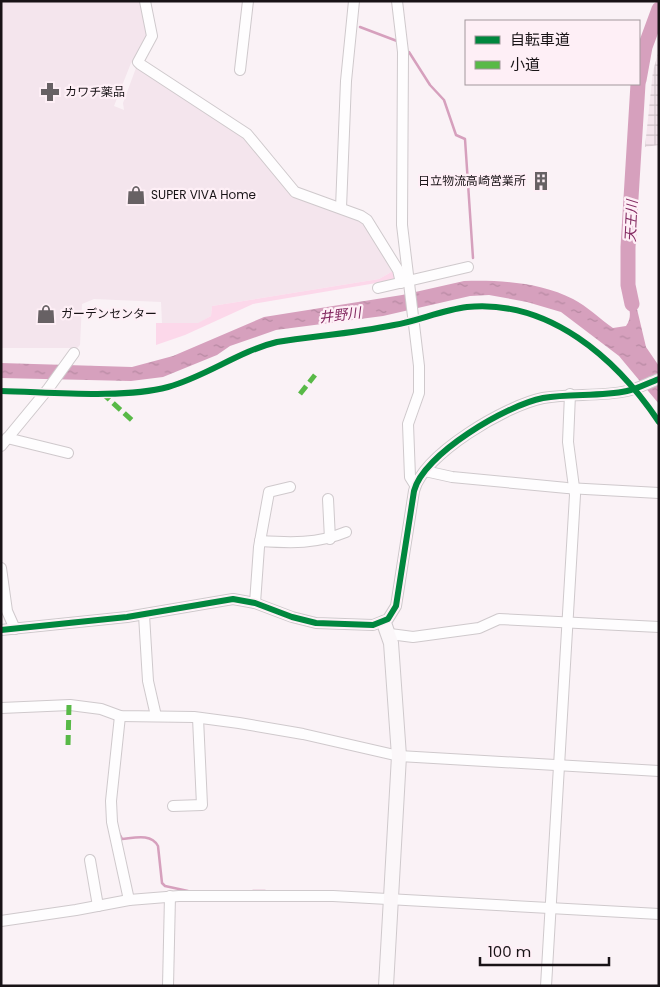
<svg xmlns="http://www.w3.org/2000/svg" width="660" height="987" font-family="Poppins,'Noto Sans JP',sans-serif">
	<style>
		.built { fill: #f4e5ed }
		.industrial { fill: url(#industrial-grid) }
		.green { fill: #fcd8ea }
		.water { fill: url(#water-ripples) }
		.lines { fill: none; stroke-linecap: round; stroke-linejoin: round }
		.stream { stroke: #d6a0bd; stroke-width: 2.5 }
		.river { stroke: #d6a0bd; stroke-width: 15 }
		.street-casing { stroke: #cfc9cc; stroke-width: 12 }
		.secondary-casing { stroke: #cfc9cc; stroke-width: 16 }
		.street { stroke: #fefdfe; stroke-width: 10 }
		.secondary { stroke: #fbf7f9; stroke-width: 14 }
		.quiet { stroke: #58b947; stroke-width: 5; stroke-dasharray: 10 5; stroke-linecap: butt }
		.cycleway-casing { stroke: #feeff6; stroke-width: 9 }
		.cycleway { stroke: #00873e; stroke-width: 6 }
		.labels { text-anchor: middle; stroke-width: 4.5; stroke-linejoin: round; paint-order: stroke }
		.poi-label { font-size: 12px; fill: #181316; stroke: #feeff6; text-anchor: start }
		.water-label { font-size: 14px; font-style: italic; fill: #842b62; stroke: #feeff6 }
	</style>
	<defs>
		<pattern id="industrial-grid" width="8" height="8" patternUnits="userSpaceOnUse" patternTransform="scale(1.25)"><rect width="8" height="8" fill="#f4e5ed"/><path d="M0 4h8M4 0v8" fill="none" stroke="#d0c4ca"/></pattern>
		<pattern id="water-ripples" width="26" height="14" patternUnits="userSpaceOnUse" patternTransform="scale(1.25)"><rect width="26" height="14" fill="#d6a0bd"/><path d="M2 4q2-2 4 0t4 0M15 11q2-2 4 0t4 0" fill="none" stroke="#b789a2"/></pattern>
	</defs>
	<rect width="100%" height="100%" fill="#faf2f6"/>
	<polygon class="built" points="1,1 142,1 142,12 148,34 139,54 131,63 114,106 124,110 123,103 136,68 166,85 246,139 295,197 365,223 393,271 379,279 212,306 211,316 199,323 162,323 161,302 94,299 82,304 80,345 77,348 1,348"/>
	<polygon class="industrial" points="659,50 659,145 645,147 653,71"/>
	<polygon class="green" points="393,271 395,276 394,280 253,304 185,335 156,345 156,323 198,323 211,316 212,306 379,279"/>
	<path class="water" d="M464 281C500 280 540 282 573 299 587 306 600 319 613 328L626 326C636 313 623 298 628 285L633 292 646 347 659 366V404L619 356 561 312 527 302 489 295 470 296 383 316 276 330 230 346 217 355 163 377 131 381 1 378V363L132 367 173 356 264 317 402 295Z"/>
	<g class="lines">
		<g class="stream">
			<polyline points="360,27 397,41"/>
			<polyline points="409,52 430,85 444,100 456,135 465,139 473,258"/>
			<path d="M119 833 122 839C134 838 151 833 158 846L162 883 165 886 188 891"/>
			<polyline points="253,891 265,891"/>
		</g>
		<g class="river">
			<polyline points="639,80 645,47 659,9"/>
			<polyline points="632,304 628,285 628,247 638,84"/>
		</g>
		<g class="street-casing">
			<g id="street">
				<polyline points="145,1 152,36 138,62 140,64 247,134 295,192 361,216 367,220 398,270 401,283"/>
				<polyline points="397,1 403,52 402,225 419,366 419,393 408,424 410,477 415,485"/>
				<polyline points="240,70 248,1"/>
				<polyline points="341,208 346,81 354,1"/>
				<polyline points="378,288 468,267"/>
				<polyline points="7,438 68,453"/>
				<polyline points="1,446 48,389 74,353"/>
				<polyline points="425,471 452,477 567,488 659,493"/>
				<polyline points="328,499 330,539"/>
				<path d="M260 541C291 543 317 544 346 532"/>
				<polyline points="1,568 7,611 15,629"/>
				<polyline points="255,603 259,547 269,492 290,487"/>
				<polyline points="144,615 148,681 156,716"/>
				<path d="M1 630 127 617 233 599 255 603 292 617 316 623 373 625 388 619 396 606 414 491C423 454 507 405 543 398 571 393 599 397 627 391 637 389 648 383 659 379"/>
				<polyline points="390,634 413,637 479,628 499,619 659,627"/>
				<polyline points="1,708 70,705 101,709 120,716 194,717 239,723 303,734 399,756 659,771"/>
				<polyline points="120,716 111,801 112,822 129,900"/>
				<polyline points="173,806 202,805 198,718"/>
				<polyline points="90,860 98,906"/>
				<polyline points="1,921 76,910 129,900 179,896 333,896 659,914"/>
				<polyline points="168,986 170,896"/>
				<polyline points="546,986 575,495 568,442 570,394"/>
			</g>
		</g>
		<g class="secondary-casing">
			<polyline id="secondary" points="384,623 391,643 399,756 386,986"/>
		</g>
		<use href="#street" class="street"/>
		<use href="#secondary" class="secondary"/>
		<g class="quiet">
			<polyline points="102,393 135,423"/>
			<polyline points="300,394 315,375"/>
			<polyline points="68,745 69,705"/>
		</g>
		<g class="cycleway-casing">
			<g id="cycleway">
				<path d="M1 391C50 392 123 399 168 387 207 376 239 351 277 342 316 336 355 333 394 325 418 321 442 310 467 307 549 299 616 358 659 422"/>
				<path d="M1 630 127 617 233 599 255 603 292 617 316 623 373 625 388 619 396 606 414 491C423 454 507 405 543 398 571 393 599 397 627 391 637 389 648 383 659 379"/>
			</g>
		</g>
		<use href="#cycleway" class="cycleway"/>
	</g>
	<defs>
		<g id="pharmacy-bare" transform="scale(1.5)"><path d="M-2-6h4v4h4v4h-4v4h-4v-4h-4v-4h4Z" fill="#676164" stroke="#feeff6" stroke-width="2.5" paint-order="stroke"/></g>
		<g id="building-bare" transform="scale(1.5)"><path d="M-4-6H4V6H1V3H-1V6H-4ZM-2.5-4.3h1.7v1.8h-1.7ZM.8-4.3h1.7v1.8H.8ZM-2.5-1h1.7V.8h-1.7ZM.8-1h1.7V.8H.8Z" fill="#676164" stroke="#feeff6" stroke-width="2.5" paint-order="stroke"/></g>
		<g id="shop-bare" transform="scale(1.5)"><path d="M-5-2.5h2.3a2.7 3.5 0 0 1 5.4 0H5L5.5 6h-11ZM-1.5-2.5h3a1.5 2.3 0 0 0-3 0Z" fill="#676164" stroke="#feeff6" stroke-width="2.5" paint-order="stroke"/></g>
	</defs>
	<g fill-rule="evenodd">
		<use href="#pharmacy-bare" x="50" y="92"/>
		<use href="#building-bare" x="541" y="181"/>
		<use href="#shop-bare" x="136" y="195"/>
		<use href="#shop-bare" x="46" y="314"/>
	</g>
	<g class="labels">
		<g class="poi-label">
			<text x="65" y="96">カワチ薬品</text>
			<text x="526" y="185" text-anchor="end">日立物流高崎営業所</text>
			<text x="151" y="199">SUPER VIVA Home</text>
			<text x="61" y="318">ガーデンセンター</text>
		</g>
		<g class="water-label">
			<text transform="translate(631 221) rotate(-87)" y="5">天王川</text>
			<text transform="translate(340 315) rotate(-7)" y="5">井野川</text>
		</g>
	</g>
	<rect width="660" height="987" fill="none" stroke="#181316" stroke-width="5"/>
	<rect x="465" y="20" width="175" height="65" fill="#feeff6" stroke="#a2979c"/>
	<rect x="475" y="36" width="25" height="8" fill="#00873e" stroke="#a2979c"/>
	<text x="510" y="45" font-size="15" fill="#181316">自転車道</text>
	<rect x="475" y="61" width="25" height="8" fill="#58b947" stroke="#a2979c"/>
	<text x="510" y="70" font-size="15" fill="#181316">小道</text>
	<path d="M480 957v8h129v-8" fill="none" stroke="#181316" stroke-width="2.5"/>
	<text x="488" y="957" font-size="15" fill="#181316" stroke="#feeff6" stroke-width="4" paint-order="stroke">100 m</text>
</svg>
